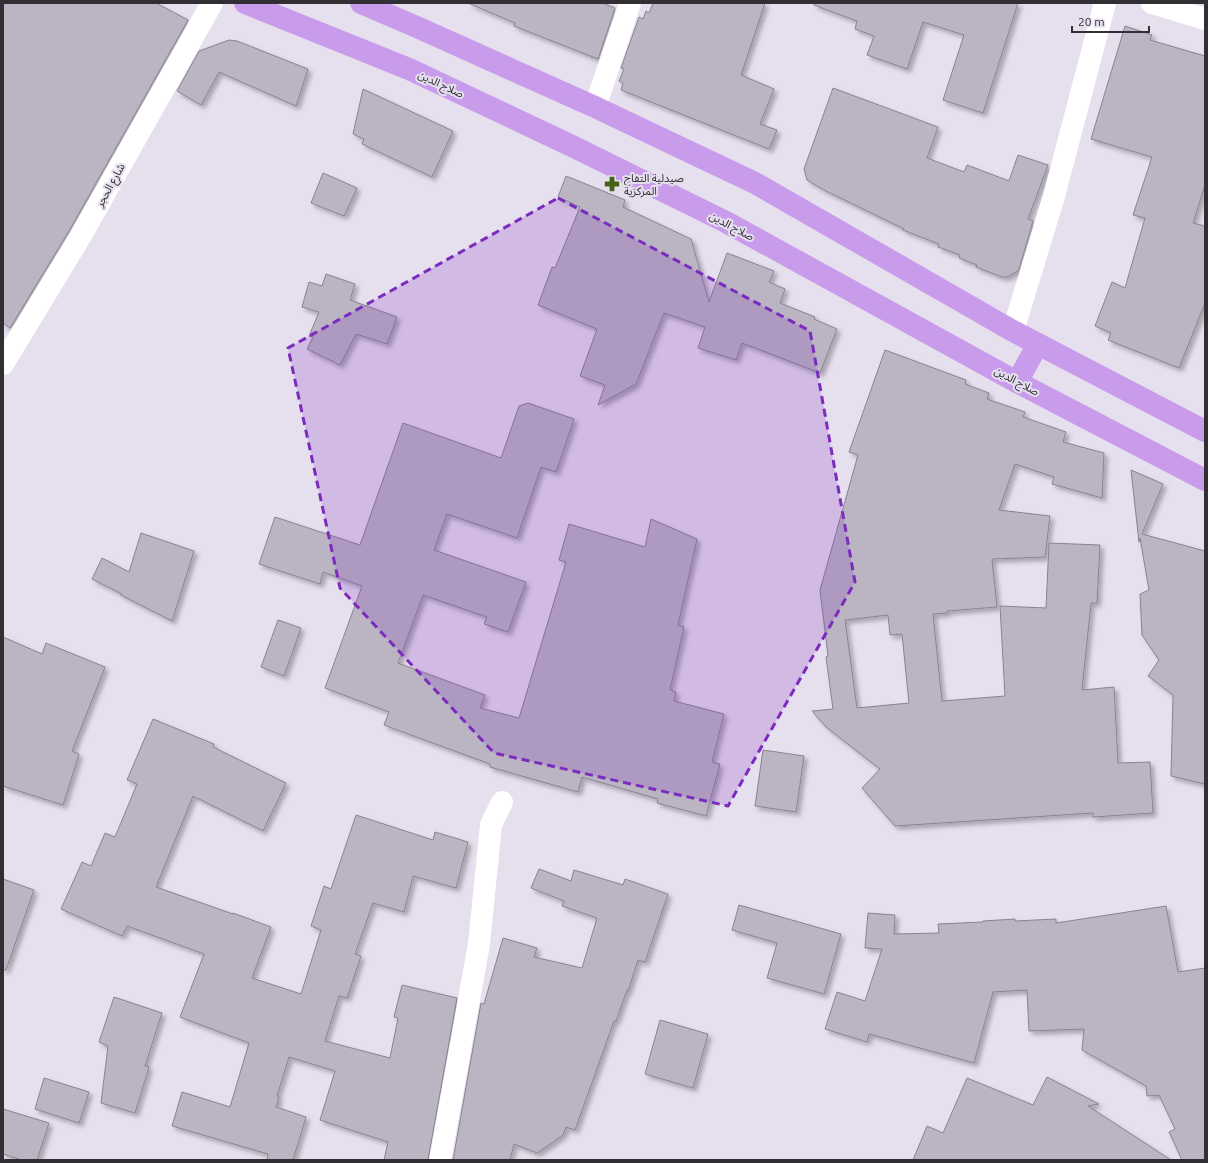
<svg xmlns="http://www.w3.org/2000/svg" width="1208" height="1163" font-family="Ubuntu,'Noto Sans Arabic',sans-serif">
	<style>
		.building { fill: #bbb4c2; stroke: #8a8290; fill-rule: evenodd; filter: url(#shadow) }
		.lines { fill: none; stroke-linecap: round; stroke-linejoin: round }
		.minor { stroke: #fff; stroke-width: 22 }
		.trunk { stroke: #c89ceb; stroke-width: 22 }
		.marked { fill: #7b2cbf; fill-opacity: 0.2; stroke: #7b2cbf; stroke-width: 3; stroke-dasharray: 8 5; stroke-linejoin: round }
		.labels { text-anchor: middle; stroke-width: 4; stroke-linejoin: round; paint-order: stroke }
		.street-label { font-size: 11px; fill: #312e34; stroke: #e6dfee }
		.poi-label { font-size: 11px; fill: #312e34; stroke: #e6dfee; text-anchor: start }
	</style>
	<defs>
		<filter id="shadow"><feDropShadow dx="3.5" dy="3.5" stdDeviation="2" flood-color="#0004"/></filter>
	</defs>
	<rect width="100%" height="100%" fill="#e6dfee"/>
	<g class="building">
		<polygon points="3,3 156,3 188,20 69,231 10,328 3,323"/>
		<polygon points="468,3 603,3 615,8 598,59 514,26 515,23"/>
		<polygon points="653,3 765,3 741,75 774,89 760,124 777,130 769,149 621,90 623,83 619,81 624,69 621,68 639,17 643,19 646,11 649,13"/>
		<polygon points="814,3 1018,3 983,113 943,100 964,35 923,22 907,69 867,55 874,36 855,29 857,21 814,5"/>
		<polygon points="1125,26 1152,35 1150,40 1205,56 1205,185 1193,223 1205,226 1205,303 1179,368 1108,340 1111,333 1095,326 1112,282 1125,288 1145,218 1133,215 1152,157 1091,139"/>
		<polygon points="229,40 237,41 308,69 296,106 219,72 201,105 177,91 199,51"/>
		<polygon points="833,88 938,127 927,158 964,172 967,165 1009,181 1018,155 1048,165 1028,219 1033,221 1019,269 1016,272 1007,277 1002,277 976,267 977,265 959,258 960,255 938,247 939,244 903,230 904,229 824,190 807,180 804,169"/>
		<polygon points="363,89 453,131 432,177 362,144 364,139 353,134"/>
		<polygon points="323,173 357,188 344,216 311,203"/>
		<polygon points="566,176 625,200 623,207 691,239 709,302 727,253 774,271 769,282 785,289 780,303 815,317 814,319 837,329 820,373 742,343 736,360 698,348 705,327 664,313 636,384 598,405 605,385 580,376 597,329 538,305 552,267 555,268 580,207 558,197"/>
		<polygon points="326,274 355,284 350,300 397,317 387,344 356,334 340,365 307,349 313,337 309,336 319,312 302,307 309,282 322,286"/>
		<path d="M885 350 966 380 965 384 989 393 987 399 1025 412 1023 417 1066 432 1063 442 1104 453 1102 498 1052 484 1054 477 1015 464 999 510 1050 516 1045 557 992 559 997 607 947 611V613L933 614 942 701 1005 696 1000 606 1046 608 1049 543 1100 545 1097 603H1091L1082 690 1114 687 1118 763 1150 762 1153 813 1093 817V813L895 826 862 788 880 769 826 727 812 711 833 709 826 657 828 656 820 590 858 455 849 452ZM888 615 890 635 902 634 909 703 857 708 845 620Z"/>
		<polygon points="528,403 574,419 556,472 541,467 517,538 447,514 434,550 526,582 508,632 484,624 487,617 423,595 398,663 485,695 480,708 519,718 566,562 559,560 569,524 645,547 651,519 697,539 678,625 684,627 670,690 676,692 674,701 724,714 712,762 720,764 706,816 657,803 658,799 582,777 578,792 490,767 490,764 384,725 389,712 325,688 362,586 323,572 320,584 259,564 275,517 360,545 403,423 501,458 519,406"/>
		<polygon points="1131,470 1163,484 1142,534 1205,551 1205,784 1171,776 1173,695 1148,676 1159,660 1142,635 1140,594 1149,590 1140,538 1139,542"/>
		<polygon points="141,533 194,551 172,621 121,595 122,594 92,579 102,558 129,572"/>
		<polygon points="278,620 301,628 284,676 261,667"/>
		<polygon points="3,637 42,654 46,643 105,667 72,751 79,754 63,805 3,786"/>
		<polygon points="153,719 214,744 213,747 286,783 263,831 193,796 156,887 233,914 233,913 271,927 252,978 301,994 321,930 311,926 324,886 331,889 356,815 433,840 435,832 468,842 456,888 413,876 404,912 373,903 355,954 361,956 347,998 339,996 325,1041 390,1058 398,1018 394,1017 402,985 457,998 428,1160 384,1160 388,1142 320,1120 335,1071 289,1057 277,1096 279,1097 276,1107 306,1117 293,1160 267,1160 268,1154 172,1126 182,1092 230,1107 249,1043 180,1017 204,954 127,926 122,936 61,909 82,862 91,866 105,833 115,837 137,784 127,780"/>
		<polygon points="763,750 804,756 796,812 755,806"/>
		<polygon points="539,869 571,881 574,870 623,885 625,879 668,894 645,962 638,960 628,991 627,990 616,1021 614,1021 575,1130 566,1127 563,1135 537,1153 514,1144 510,1160 453,1160 481,1003 484,1004 503,938 537,948 534,957 582,968 597,918 562,906 564,901 531,888"/>
		<polygon points="3,879 34,890 6,970 3,970"/>
		<polygon points="739,905 841,934 824,994 767,978 777,943 732,930"/>
		<polygon points="1166,906 1178,972 1205,968 1205,1160 1182,1160 1169,1132 1175,1129 1159,1095 1147,1096 1146,1086 1082,1050 1084,1029 1029,1031 1027,990 993,992 974,1063 869,1034 867,1042 825,1029 837,992 865,1001 882,949 865,948 868,913 895,915 894,934 939,933 938,924 983,922 983,921 1015,919 1015,921 1056,919 1056,923"/>
		<polygon points="114,997 162,1013 145,1066 149,1067 135,1113 101,1103 108,1046 99,1042"/>
		<polygon points="660,1020 708,1034 693,1088 645,1074"/>
		<polygon points="1047,1077 1099,1104 1088,1106 1171,1160 913,1160 927,1126 943,1133 967,1078 1033,1105"/>
		<polygon points="44,1078 89,1092 79,1123 35,1109"/>
		<polygon points="3,1109 49,1123 37,1160 22,1160 3,1154"/>
	</g>
	<g class="lines">
		<g class="minor">
			<polyline points="1152,3 1205,19"/>
			<polyline points="595,107 630,3"/>
			<polyline points="1013,331 1054,196 1105,3"/>
			<polyline points="3,364 80,237 212,3"/>
			<polyline points="440,1160 479,944 491,825 502,802"/>
		</g>
		<g class="trunk">
			<polyline points="245,3 409,69 570,145 726,222 1017,382 1205,480"/>
			<polyline points="361,3 419,28 595,107 755,183 1013,331 1205,431"/>
			<polyline points="1017,382 1038,344"/>
		</g>
	</g>
	<path class="marked" d="M558 198 810 331 855 582 728 806 494 753 340 588 288 348Z"/>
	<defs>
		<g id="pharmacy-bare" transform="scale(1.2)"><path d="M-2-6h4v4h4v4h-4v4h-4v-4h-4v-4h4Z" fill="#456317" stroke="#e6dfee" stroke-width="2.5" paint-order="stroke"/></g>
	</defs>
	<g fill-rule="evenodd">
		<use href="#pharmacy-bare" x="612" y="184"/>
	</g>
	<g class="labels">
		<g class="street-label">
			<text transform="translate(441 84) rotate(25)" y="4">صلاح الدين</text>
			<text transform="translate(110 185) rotate(-61)" y="4">شارع الحجر</text>
			<text transform="translate(732 226) rotate(28)" y="4">صلاح الدين</text>
			<text transform="translate(1017 381) rotate(28)" y="4">صلاح الدين</text>
		</g>
		<g class="poi-label">
			<text x="624" y="182">صيدلية التفاح<tspan x="624" dy="13">المركزية</tspan></text>
		</g>
	</g>
	<rect width="1208" height="1163" fill="none" stroke="#312e34" stroke-width="8"/>
	<path d="M1072 26v6h77v-6" fill="none" stroke="#312e34" stroke-width="2"/>
	<text x="1078" y="26" font-size="12" fill="#312e34" stroke="#e6dfee" stroke-width="3" paint-order="stroke">20 m</text>
</svg>
